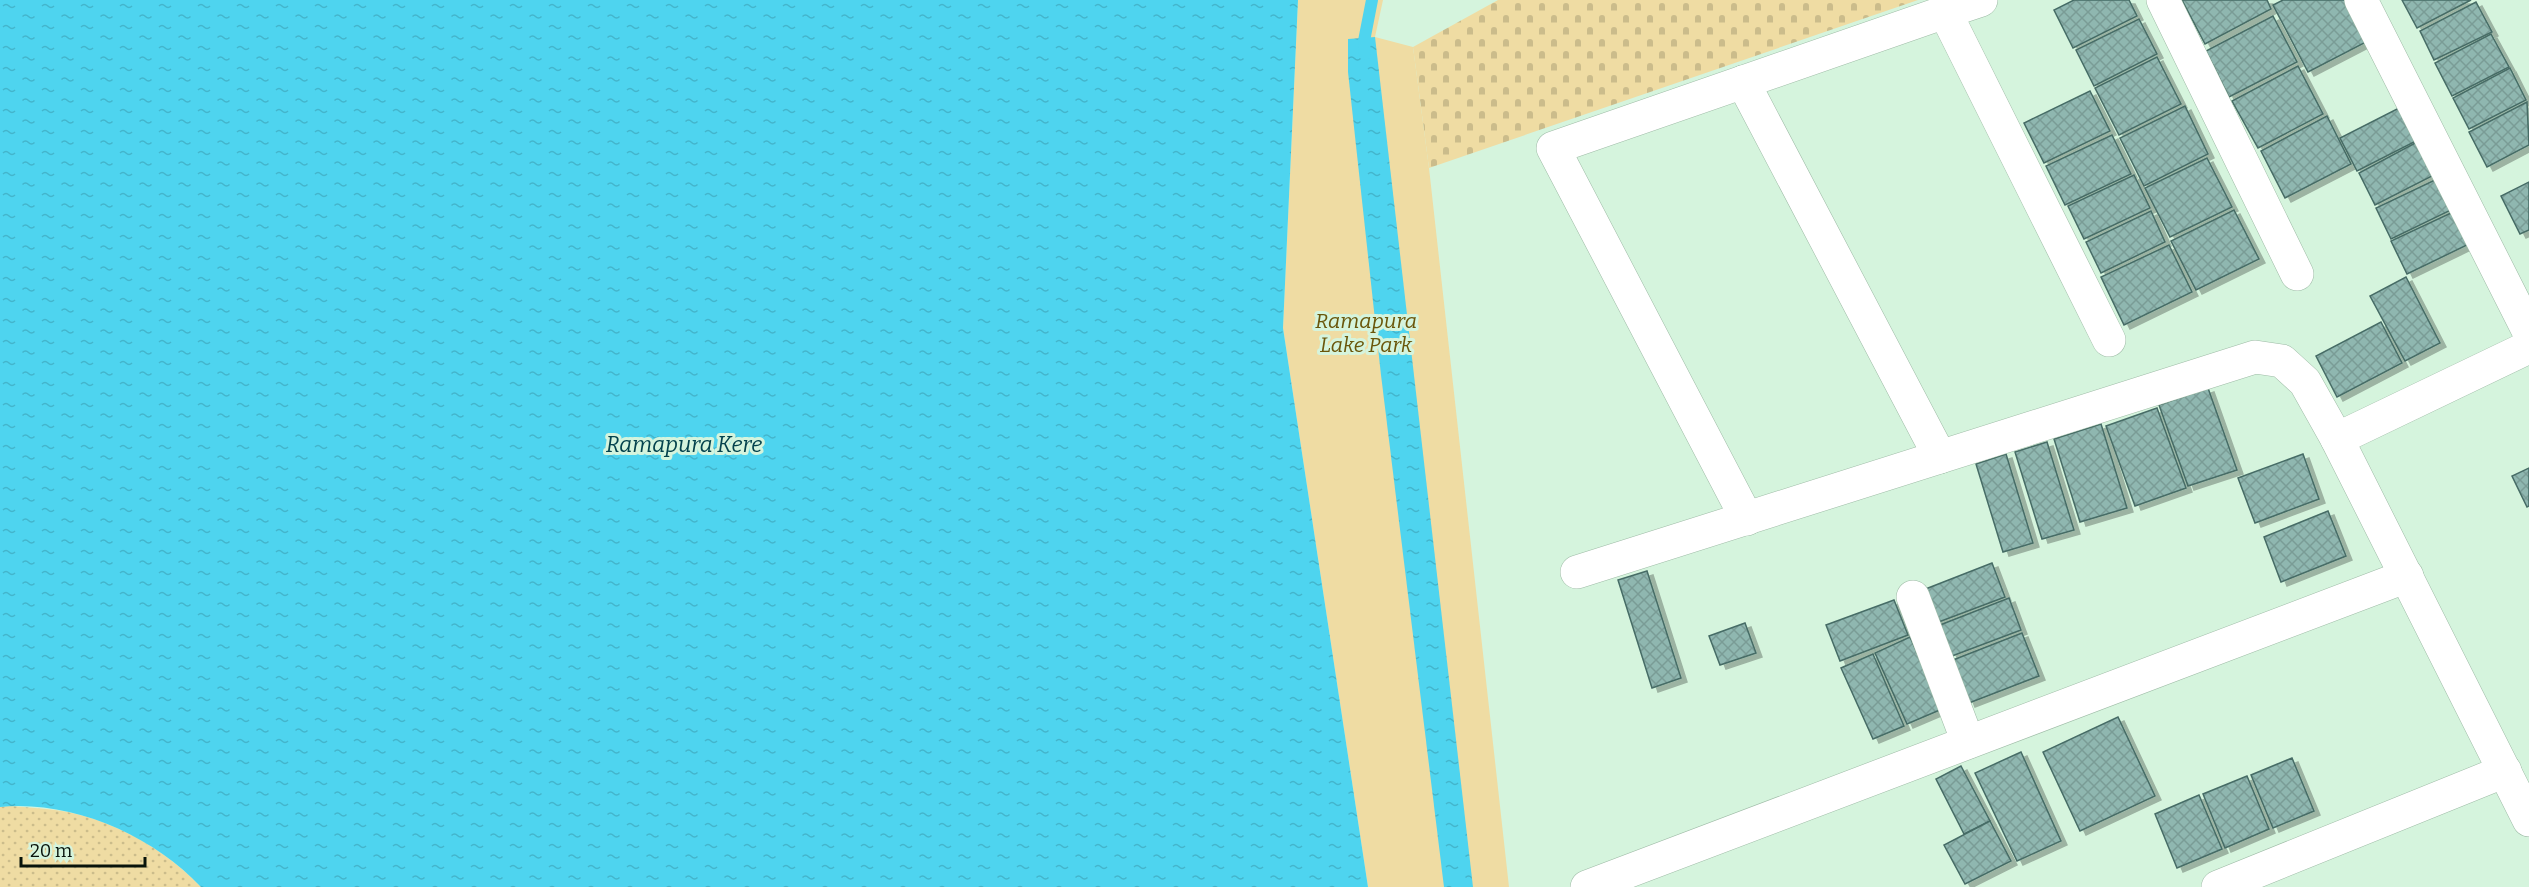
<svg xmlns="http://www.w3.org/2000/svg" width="2529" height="887" font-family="Bitter,serif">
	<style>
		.grass { fill: url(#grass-dots) }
		.cemetery { fill: url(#cemetery-stones) }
		.park { fill: #efdca3 }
		.water { fill: url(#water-ripples) }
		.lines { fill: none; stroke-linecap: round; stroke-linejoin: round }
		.stream { stroke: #4ed4ef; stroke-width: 12 }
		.building { fill: url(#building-cross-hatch); stroke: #466c66; stroke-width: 1.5; filter: url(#shadow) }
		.minor-casing { stroke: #9ebba6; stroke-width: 34 }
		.minor { stroke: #fff; stroke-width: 33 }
		.labels { text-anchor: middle; stroke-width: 6; stroke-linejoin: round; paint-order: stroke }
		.park-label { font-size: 21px; font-style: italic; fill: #6a560a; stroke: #d5f4dd }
		.water-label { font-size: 22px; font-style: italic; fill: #03424d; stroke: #d5f4dd }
	</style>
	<defs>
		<pattern id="grass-dots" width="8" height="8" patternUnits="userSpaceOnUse" patternTransform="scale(1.5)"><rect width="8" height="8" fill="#efdca3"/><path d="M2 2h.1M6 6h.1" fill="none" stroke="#cbbc8b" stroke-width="1.8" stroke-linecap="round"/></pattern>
		<pattern id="cemetery-stones" width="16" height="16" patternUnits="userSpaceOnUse" patternTransform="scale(1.5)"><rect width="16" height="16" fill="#efdca3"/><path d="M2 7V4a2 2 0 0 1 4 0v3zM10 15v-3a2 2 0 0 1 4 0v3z" fill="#cbbc8b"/></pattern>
		<pattern id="water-ripples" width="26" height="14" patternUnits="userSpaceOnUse" patternTransform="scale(1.5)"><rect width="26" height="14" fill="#4ed4ef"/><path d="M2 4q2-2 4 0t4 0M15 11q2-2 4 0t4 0" fill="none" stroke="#43b5cc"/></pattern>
		<pattern id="building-cross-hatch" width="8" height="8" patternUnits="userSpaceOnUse" patternTransform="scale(1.5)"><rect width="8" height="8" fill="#8fb7b0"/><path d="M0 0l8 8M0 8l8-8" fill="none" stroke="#7a9c96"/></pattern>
		<filter id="shadow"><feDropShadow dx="6" dy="4" stdDeviation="0" flood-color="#0004"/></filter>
	</defs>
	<rect width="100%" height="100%" fill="#d5f4dd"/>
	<path class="grass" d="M9 806C24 807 40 808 55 810 109 817 164 848 201 887H0V807Z"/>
	<polygon class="cemetery" points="1498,0 1918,0 1429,168 1413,47"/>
	<polygon class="park" points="1298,0 1383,0 1375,37 1413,47 1429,168 1509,887 1368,887 1283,328"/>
	<g class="water">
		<path d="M0 0H1298L1283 328 1368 887H201C152 835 72 800 0 807Z"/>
		<polygon points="1375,37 1473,887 1444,887 1381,375 1348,72 1348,39"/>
	</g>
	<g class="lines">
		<polyline class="stream" points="1365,54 1364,41 1372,0"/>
	</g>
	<g class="building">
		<polygon points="2074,0 2129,0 2137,16 2073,48 2054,10"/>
		<polygon points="2182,0 2267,0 2271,9 2205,44"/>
		<polygon points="2283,0 2347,0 2368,41 2308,72 2273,5"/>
		<polygon points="2402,0 2471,0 2417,28"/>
		<polygon points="2476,2 2492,32 2434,60 2420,31"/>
		<polygon points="2273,16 2297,62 2229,97 2206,51"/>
		<polygon points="2139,19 2157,54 2094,86 2076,50"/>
		<polygon points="2491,34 2509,67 2452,96 2435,63"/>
		<polygon points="2157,57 2181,104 2119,135 2095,88"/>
		<polygon points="2298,66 2323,114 2258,148 2232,101"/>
		<polygon points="2510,68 2526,100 2469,129 2453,98"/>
		<polygon points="2090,91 2110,131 2044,163 2024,123"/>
		<polygon points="2527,102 2529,145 2487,167 2469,132"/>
		<polygon points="2185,106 2208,154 2144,186 2120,138"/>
		<polygon points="2401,107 2418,140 2357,171 2340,138"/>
		<polygon points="2327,116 2351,164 2285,198 2261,151"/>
		<polygon points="2112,135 2131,174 2065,205 2046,166"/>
		<polygon points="2417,142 2434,175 2375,205 2359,173"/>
		<polygon points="2207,158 2232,207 2170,237 2145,188"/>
		<polygon points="2134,175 2150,208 2084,239 2068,206"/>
		<polygon points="2437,179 2451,210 2391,239 2376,208"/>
		<polygon points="2529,182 2529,230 2520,234 2501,196"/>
		<polygon points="2234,210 2259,259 2196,290 2171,241"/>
		<polygon points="2151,211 2165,242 2101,273 2086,242"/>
		<polygon points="2453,212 2469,244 2407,274 2391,241"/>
		<polygon points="2169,245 2192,292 2124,325 2101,277"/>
		<polygon points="2406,277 2440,343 2405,361 2370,296"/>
		<polygon points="2381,322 2402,363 2337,397 2316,356"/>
		<polygon points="2208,388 2237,470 2188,486 2159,405"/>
		<polygon points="2157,408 2186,488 2135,506 2106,426"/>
		<polygon points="2101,424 2127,508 2080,522 2054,439"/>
		<polygon points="2047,442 2074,530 2042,539 2015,452"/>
		<polygon points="2006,454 2033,543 2003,552 1976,464"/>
		<polygon points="2303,454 2319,499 2255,523 2238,478"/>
		<polygon points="2529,468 2529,506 2527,507 2512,476"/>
		<polygon points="2328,511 2346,556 2281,582 2264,537"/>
		<polygon points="1992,563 2005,597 1936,623 1923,590"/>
		<polygon points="1647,571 1681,678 1652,688 1618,580"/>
		<polygon points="2009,598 2021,630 1952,656 1940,625"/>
		<polygon points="1894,600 1908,635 1840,661 1826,625"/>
		<polygon points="1745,623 1756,653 1720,665 1709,636"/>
		<polygon points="2022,633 2039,676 1969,703 1953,660"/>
		<polygon points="1910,637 1942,709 1907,724 1875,653"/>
		<polygon points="1873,654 1904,726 1873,739 1841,668"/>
		<polygon points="2118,717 2155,796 2080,831 2043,752"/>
		<polygon points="2021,752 2061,841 2017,861 1975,773"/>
		<polygon points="2292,758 2314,811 2273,828 2251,775"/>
		<polygon points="1961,766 1990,821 1964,834 1936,779"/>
		<polygon points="2247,776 2269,829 2225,848 2203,794"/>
		<polygon points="2199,795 2222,849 2177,868 2155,814"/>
		<polygon points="1990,821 2011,861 1965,884 1944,845"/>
	</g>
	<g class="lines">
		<g class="minor-casing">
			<g id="minor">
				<polyline points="1981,0 1945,12 2109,340"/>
				<polyline points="2163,0 2297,274"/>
				<polyline points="2361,0 2529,332"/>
				<polyline points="1743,82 1940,457"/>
				<polyline points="2529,347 2337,439 2529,820"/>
				<polyline points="1747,519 1553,148 1945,12"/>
				<polyline points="1577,572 2255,357 2282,361 2305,382 2337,439"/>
				<polyline points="1913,597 1968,742"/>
				<polyline points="1587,887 2407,576"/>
				<polyline points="2218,887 2505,771"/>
			</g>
		</g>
		<use href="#minor" class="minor"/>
	</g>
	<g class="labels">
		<g class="park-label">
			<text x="1366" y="328">Ramapura<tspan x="1366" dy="24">Lake Park</tspan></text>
		</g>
		<g class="water-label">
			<text x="684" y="452">Ramapura Kere</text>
		</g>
	</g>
	<path d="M21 857v9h124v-9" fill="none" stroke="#08130b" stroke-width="3"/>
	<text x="30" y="857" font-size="18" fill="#08130b" stroke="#d5f4dd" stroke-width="4.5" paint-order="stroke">20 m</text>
</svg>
